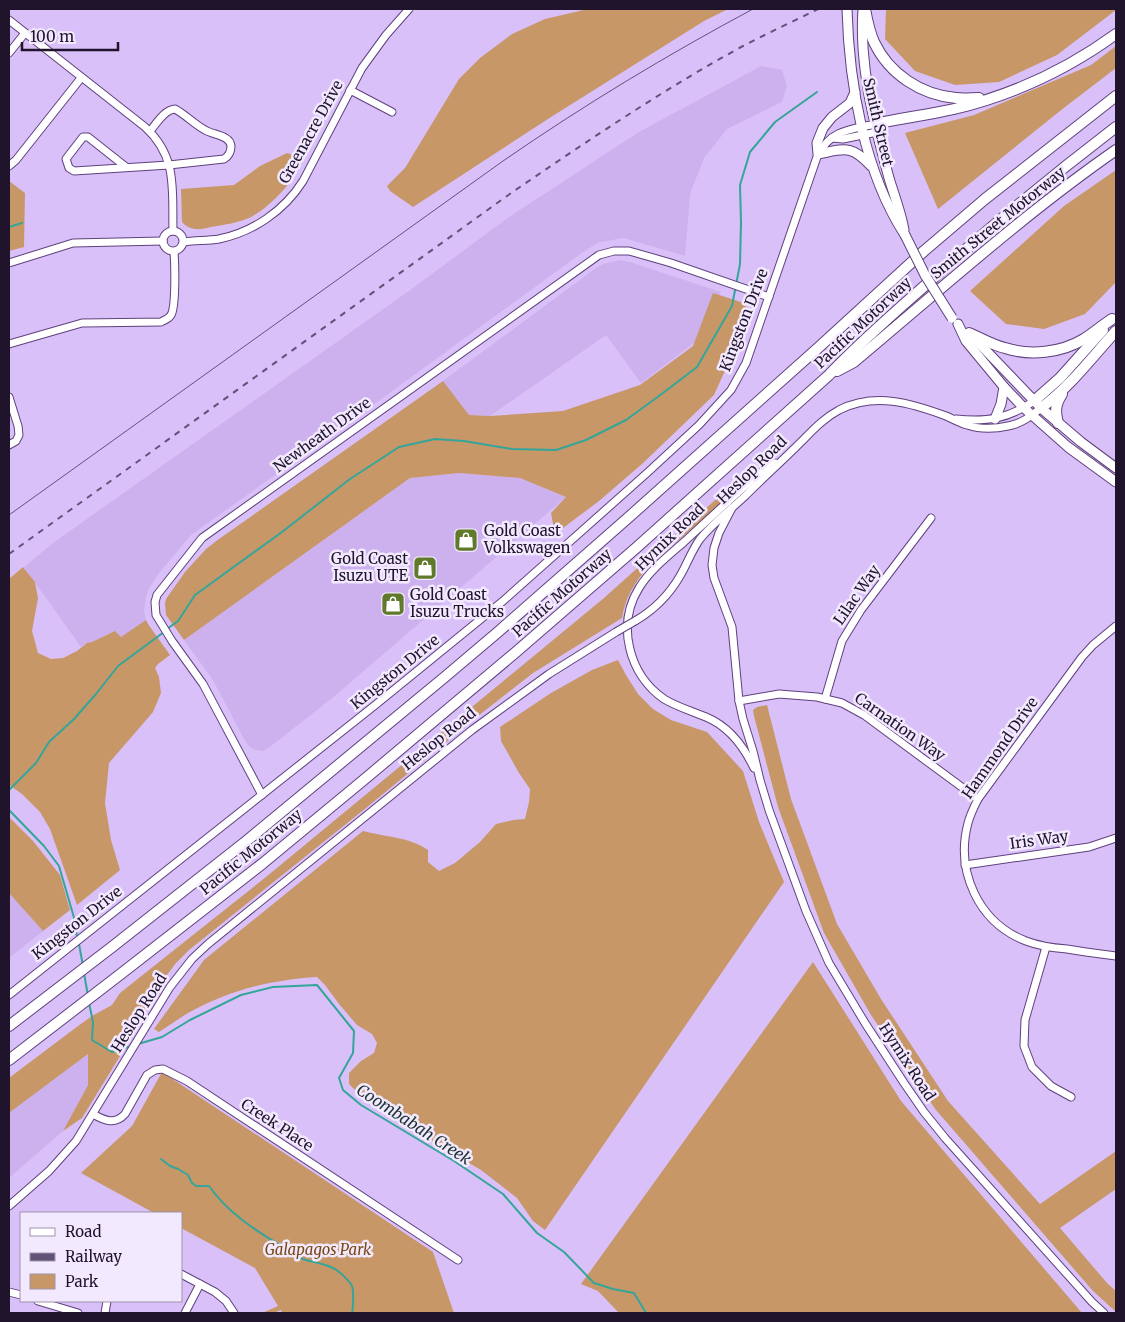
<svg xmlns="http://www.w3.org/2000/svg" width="1125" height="1322" font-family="Merriweather,serif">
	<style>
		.built { fill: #cdb1ee }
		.green { fill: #c79768 }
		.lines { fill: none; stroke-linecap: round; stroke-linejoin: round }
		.stream { stroke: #35a599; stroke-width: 2 }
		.minor-casing { stroke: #5f417e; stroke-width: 9 }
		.major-casing { stroke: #5f417e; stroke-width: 11 }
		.highway-casing { stroke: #5f417e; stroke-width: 12 }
		.minor { stroke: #fff; stroke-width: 7 }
		.major { stroke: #fff; stroke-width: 9 }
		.highway { stroke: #fff; stroke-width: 10 }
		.tram { stroke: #635277; stroke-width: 1 }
		.rail { stroke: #635277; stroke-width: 2; stroke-dasharray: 6 6; stroke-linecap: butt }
		.minor-bridge-casing { stroke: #5f417e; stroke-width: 9; stroke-linecap: butt }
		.major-bridge-casing { stroke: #5f417e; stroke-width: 11; stroke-linecap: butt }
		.minor-bridge { stroke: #fff; stroke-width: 7 }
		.major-bridge { stroke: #fff; stroke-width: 9 }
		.labels { text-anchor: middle; stroke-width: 5; stroke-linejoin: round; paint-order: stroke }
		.street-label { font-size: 15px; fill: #20142d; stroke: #f2e9ff }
		.poi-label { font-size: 15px; fill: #20142d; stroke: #f2e9ff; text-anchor: start }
		.park-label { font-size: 15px; font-style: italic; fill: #78480f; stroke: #f2e9ff }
		.water-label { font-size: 16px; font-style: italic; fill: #1b3330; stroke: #f2e9ff }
	</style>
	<rect width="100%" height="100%" fill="#d9c0f9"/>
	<g class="built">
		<polygon points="761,66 782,70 787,86 782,102 727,129 704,158 690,194 685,256 624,238 600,242 586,250 355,418 191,535 159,573 149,588 146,597 144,611 146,620 121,638 115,631 92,642 87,643 81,647 24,567 53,543 413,288 509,217 639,132"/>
		<polygon points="620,260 630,262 721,292 694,343 641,383 606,335 490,416 469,415 443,381 596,268 603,264"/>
		<polygon points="459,473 520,478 566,497 331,699 271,746 263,751 253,749 248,745 244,739 213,680 184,640 410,478"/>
		<polygon points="9,893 43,931 9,958"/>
		<polygon points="88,1054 88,1085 63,1131 9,1178 9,1113"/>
	</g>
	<g class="green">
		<polygon points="588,9 728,9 704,21 551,117 413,207 390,191 387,186 405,168 459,79 480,58 512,34 545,19"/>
		<polygon points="886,9 1116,9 1116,10 1057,55 999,82 955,85 915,71 885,39"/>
		<polygon points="1116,46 1116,68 1065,107 938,209 905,133 974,115 1091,65"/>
		<path d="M287 153 302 158C299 164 297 170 294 176 285 191 264 211 249 218 237 223 223 225 211 227 201 230 189 231 182 222L181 189 234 185 260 166Z"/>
		<polygon points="1116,170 1116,282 1085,314 1044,329 1006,324 970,291 1064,206"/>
		<polygon points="9,181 25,193 24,247 9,251"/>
		<polygon points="713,293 741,302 750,310 728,364 714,395 642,464 599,501 555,534 551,513 566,497 520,478 459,473 410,478 184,640 166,615 165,604 166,599 185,572 206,549 219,539 443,381 469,415 490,416 563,411 640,385 693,346"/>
		<path d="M743 476 747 480C730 495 712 511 695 526 664 553 629 575 622 618L533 673 478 716 366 808 189 950 176 963 157 988 125 1048 82 1118 63 1131 88 1085V1054L9 1113V1078L74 1029 92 1016 112 1005 120 993 266 877 604 598 653 554Z"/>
		<polygon points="23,567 35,582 38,598 32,631 38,653 51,659 63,658 77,651 87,643 92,642 115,631 121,637 146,620 148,624 170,655 158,664 155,668 159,677 161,693 153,712 109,763 105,803 111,840 120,870 77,905 50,829 40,812 22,794 9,785 9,579"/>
		<path d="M618 660 626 675 638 694 653 709 671 720 707 732 743 771 759 822 784 882 545 1230 533 1221 517 1198 481 1170 423 1136 379 1102 354 1089 349 1084V1073L361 1061 374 1053 377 1043 372 1034 357 1025 339 1004 325 985 317 977C270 980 230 990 188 1013 178 1019 169 1026 159 1032L154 1029 204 960 363 831C385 837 410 837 428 850V862L439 871 455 863 480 842 496 824 513 820 525 819 529 802 530 789 519 773 501 741 500 727 551 693 592 670Z"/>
		<polygon points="767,705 791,799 837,924 881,999 948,1101 1040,1204 1116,1151 1116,1189 1060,1228 1107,1283 1116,1291 1116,1312 1093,1291 936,1110 871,1015 824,933 778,807 754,716 753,710 757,707"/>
		<polygon points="9,817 33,841 60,875 70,910 43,931 9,893"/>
		<polygon points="813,962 901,1101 1082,1313 619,1313 598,1291 581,1284"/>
		<polygon points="162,1072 433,1252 454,1313 282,1313 281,1310 273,1313 262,1313 278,1306 255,1268 181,1228 181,1213 154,1213 81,1173 132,1126"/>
	</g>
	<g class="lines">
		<g class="stream">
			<polyline points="9,227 22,223"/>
			<polyline points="167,629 178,621 195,595 282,532 350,479 399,447 435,439 464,441 512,449 556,450 586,440 626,420 663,393 697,367 732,306 740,264 741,223 740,185 750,152 775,122 817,92"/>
			<polyline points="9,790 36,763 49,742 74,719 96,694 118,666 164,632"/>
			<polyline points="9,810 44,846 59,866 75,921 77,937"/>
			<polyline points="79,944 83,966"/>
			<polyline points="84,973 88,996"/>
			<polyline points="89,1003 93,1022 92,1040 112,1052 131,1046"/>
			<polyline points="138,1044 162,1037 190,1020 241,995 273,987 317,985 354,1031 353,1053 339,1078 343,1090 361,1105 454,1161 503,1194 537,1233 564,1252 594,1283 613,1289 634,1293 646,1313"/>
			<path d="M161 1159 170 1166 178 1169 188 1175 192 1183 196 1186H209C227 1212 256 1231 283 1247 290 1251 296 1256 303 1259 315 1263 330 1264 339 1272 342 1274 351 1283 352 1286 354 1291 353 1309 352 1313"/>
		</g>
		<g class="minor-casing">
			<g id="minor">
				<path d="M9 20 145 127C178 157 172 190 173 231"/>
				<polyline points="9,53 25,33"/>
				<polyline points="350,90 392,112"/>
				<polyline points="832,138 843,139 877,132"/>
				<polyline points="9,166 16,160 81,78"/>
				<path d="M126 167 88 137H83L66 159 69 168 74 171 169 165 224 159C229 156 231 152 231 146 230 135 213 135 205 130 194 124 186 115 175 109 164 110 157 123 150 131"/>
				<circle cx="173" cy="241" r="10"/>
				<path d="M184 242C195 240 207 241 219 239 253 232 284 211 303 181L362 68 386 35 409 9"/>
				<polyline points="9,263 73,243 163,241"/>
				<path d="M9 344 82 323 161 322C164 320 169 319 171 315 176 307 175 264 174 252"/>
				<polyline points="9,397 18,426 19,435 16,441 9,445"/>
				<path d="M956 419C987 422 1008 419 1034 401"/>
				<polyline points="732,508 719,533 714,548 712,565 714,578 732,627 739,701 743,719 753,751 760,780 769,810 806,911 829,963 865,1023 904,1083 924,1112 945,1138 1092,1302 1104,1313"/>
				<path d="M635 621C654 610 669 595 680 576 687 564 692 550 700 539 713 523 729 511 744 497 763 478 783 460 801 442 813 430 824 418 839 410 875 392 911 403 946 416 953 419 959 423 967 425 979 429 995 429 1008 426 1021 424 1031 416 1041 408"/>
				<path d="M1116 626 1093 645 1082 657 978 799C974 807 970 815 968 823 955 872 979 923 1026 941 1039 946 1053 948 1067 949 1084 952 1100 954 1116 956"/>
				<polyline points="825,699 842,641 861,610 931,518"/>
				<polyline points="739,701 779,694 817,697 842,703 864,715 978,799"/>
				<path d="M754 768C744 747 728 726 706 717 692 711 677 707 664 699 629 675 616 625 639 588 650 570 668 556 684 542 711 517 738 492 766 468L775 463"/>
				<polyline points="262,795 203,684 172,641 156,615 155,602 157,595 202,538 599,255 614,251 629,251 671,263 769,297"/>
				<polyline points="965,865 1089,847 1116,838"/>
				<polyline points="1046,947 1025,1020 1024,1046 1032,1067 1051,1086 1071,1097"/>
				<path d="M9 995 374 706 503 601 647 473 699 425 731 390 746 363 818 154C833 129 850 130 875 124"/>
				<path d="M93 1114C105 1121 115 1125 125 1114L147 1075 155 1070 163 1069 187 1081 458 1260"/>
				<polyline points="9,1206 49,1171 76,1141 170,987 192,959 208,944 472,730 549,674 616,632"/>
				<polyline points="181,1274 215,1292 226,1301 234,1313"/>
				<polyline points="9,1292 21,1295"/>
				<polyline points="38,1301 78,1313"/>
				<polyline points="105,1313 107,1301"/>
				<polyline points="185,1313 200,1284"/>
			</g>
		</g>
		<g class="major-casing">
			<g id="major">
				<path d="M847 9C849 83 864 172 905 235"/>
				<path d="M863 9C859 66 874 123 889 178 894 195 901 212 904 230"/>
				<path d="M855 92 850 103 832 117 823 128 817 143 818 154C844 149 851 144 871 166"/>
				<polyline points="958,324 966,341 1004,387 1024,408 1068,447 1116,482"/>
				<polyline points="971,335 1041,408 1081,442 1116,468"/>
				<polyline points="995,419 1001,404 1004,387"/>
			</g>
		</g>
		<g class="highway-casing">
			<g id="highway">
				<path d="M865 9C867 20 869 31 874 42 889 74 921 95 956 98 964 99 971 98 979 98"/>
				<path d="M875 124C901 118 928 115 954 109 1012 95 1068 69 1116 34"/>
				<path d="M969 333C981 338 992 345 1005 348 1030 356 1061 353 1084 339 1093 333 1103 325 1112 319"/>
				<path d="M837 371 854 362C940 290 1024 214 1116 150"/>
				<polyline points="1034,401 1060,378 1103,330"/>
				<path d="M1041 408C1070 387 1092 357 1116 331"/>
				<path d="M1058 423C1055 411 1055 405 1062 394"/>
				<polyline points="9,1026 112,947 244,843 446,676 498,632 629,517 818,348 924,251 985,199 1116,96"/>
				<path d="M9 1060 122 973 262 864 366 778 516 652 636 548 829 375C860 342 895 312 929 282 989 228 1052 176 1116 127"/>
			</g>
		</g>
		<use href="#minor" class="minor"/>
		<use href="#major" class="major"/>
		<use href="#highway" class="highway"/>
		<path class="tram" d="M9 515 503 161C584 105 667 55 753 9"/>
		<path class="rail" d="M9 554 514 191C589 140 664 89 743 46 768 33 794 21 818 9"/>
		<g class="minor-bridge-casing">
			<polyline id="minor-bridge" points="616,632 635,621"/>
		</g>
		<g class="major-bridge-casing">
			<polyline id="major-bridge" points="905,235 925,275 952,318"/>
		</g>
		<use href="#minor-bridge" class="minor-bridge"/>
		<use href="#major-bridge" class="major-bridge"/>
	</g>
	<defs>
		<g id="shop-square" transform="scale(1.25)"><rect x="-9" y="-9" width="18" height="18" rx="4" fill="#60792b" stroke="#f2e9ff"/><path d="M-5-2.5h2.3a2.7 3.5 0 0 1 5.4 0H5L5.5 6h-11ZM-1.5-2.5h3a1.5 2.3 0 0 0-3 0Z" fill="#fff"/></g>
	</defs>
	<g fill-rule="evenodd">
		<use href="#shop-square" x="466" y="540"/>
		<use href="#shop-square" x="425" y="568"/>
		<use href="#shop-square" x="393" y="604"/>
	</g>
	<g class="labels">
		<g class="street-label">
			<text transform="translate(878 122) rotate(77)" y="5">Smith Street</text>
			<text transform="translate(311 132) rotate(-61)" y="5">Greenacre Drive</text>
			<text transform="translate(998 223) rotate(-39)" y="5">Smith Street Motorway</text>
			<text transform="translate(744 320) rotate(-69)" y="5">Kingston Drive</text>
			<text transform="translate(863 323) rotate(-43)" y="5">Pacific Motorway</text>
			<text transform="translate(322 435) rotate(-36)" y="5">Newheath Drive</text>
			<text transform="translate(752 470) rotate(-44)" y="5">Heslop Road</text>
			<text transform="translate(670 537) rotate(-44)" y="5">Hymix Road</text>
			<text transform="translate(562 593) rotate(-41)" y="5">Pacific Motorway</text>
			<text transform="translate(857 595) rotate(-55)" y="5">Lilac Way</text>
			<text transform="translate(395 672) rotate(-39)" y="5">Kingston Drive</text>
			<text transform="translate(900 727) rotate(35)" y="5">Carnation Way</text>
			<text transform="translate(439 739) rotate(-39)" y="5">Heslop Road</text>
			<text transform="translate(1000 748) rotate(-55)" y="5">Hammond Drive</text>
			<text transform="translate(1039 840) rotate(-8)" y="5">Iris Way</text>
			<text transform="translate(251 852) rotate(-39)" y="5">Pacific Motorway</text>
			<text transform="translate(77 923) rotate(-38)" y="5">Kingston Drive</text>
			<text transform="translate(139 1013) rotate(-58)" y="5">Heslop Road</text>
			<text transform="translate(907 1062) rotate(57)" y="5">Hymix Road</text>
			<text transform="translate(277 1125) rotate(33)" y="5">Creek Place</text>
		</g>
		<g class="poi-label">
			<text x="484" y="536">Gold Coast<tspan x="484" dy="17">Volkswagen</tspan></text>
			<text x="408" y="564" text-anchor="end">Gold Coast<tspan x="408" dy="17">Isuzu UTE</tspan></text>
			<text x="410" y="600">Gold Coast<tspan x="410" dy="17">Isuzu Trucks</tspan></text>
		</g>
		<g class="park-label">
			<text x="318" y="1255">Galapagos Park</text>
		</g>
		<g class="water-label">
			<text transform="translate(414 1124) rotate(33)" y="6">Coombabah Creek</text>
		</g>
	</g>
	<rect width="1125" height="1322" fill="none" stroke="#20142d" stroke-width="20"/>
	<rect x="20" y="1212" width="162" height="90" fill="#f2e9ff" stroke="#9e94ab"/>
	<rect x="30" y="1228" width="25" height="8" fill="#ffffff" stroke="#9e94ab"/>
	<text x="65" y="1237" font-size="15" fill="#20142d">Road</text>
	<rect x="30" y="1253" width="25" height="8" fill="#635277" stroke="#9e94ab"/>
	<text x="65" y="1262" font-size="15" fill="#20142d">Railway</text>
	<rect x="30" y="1274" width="25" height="15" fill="#c79768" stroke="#9e94ab"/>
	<text x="65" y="1287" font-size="15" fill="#20142d">Park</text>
	<path d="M22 42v8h96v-8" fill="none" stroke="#20142d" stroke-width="2.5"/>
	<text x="30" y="42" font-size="15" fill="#20142d" stroke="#f2e9ff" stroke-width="4" paint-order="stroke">100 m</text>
</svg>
